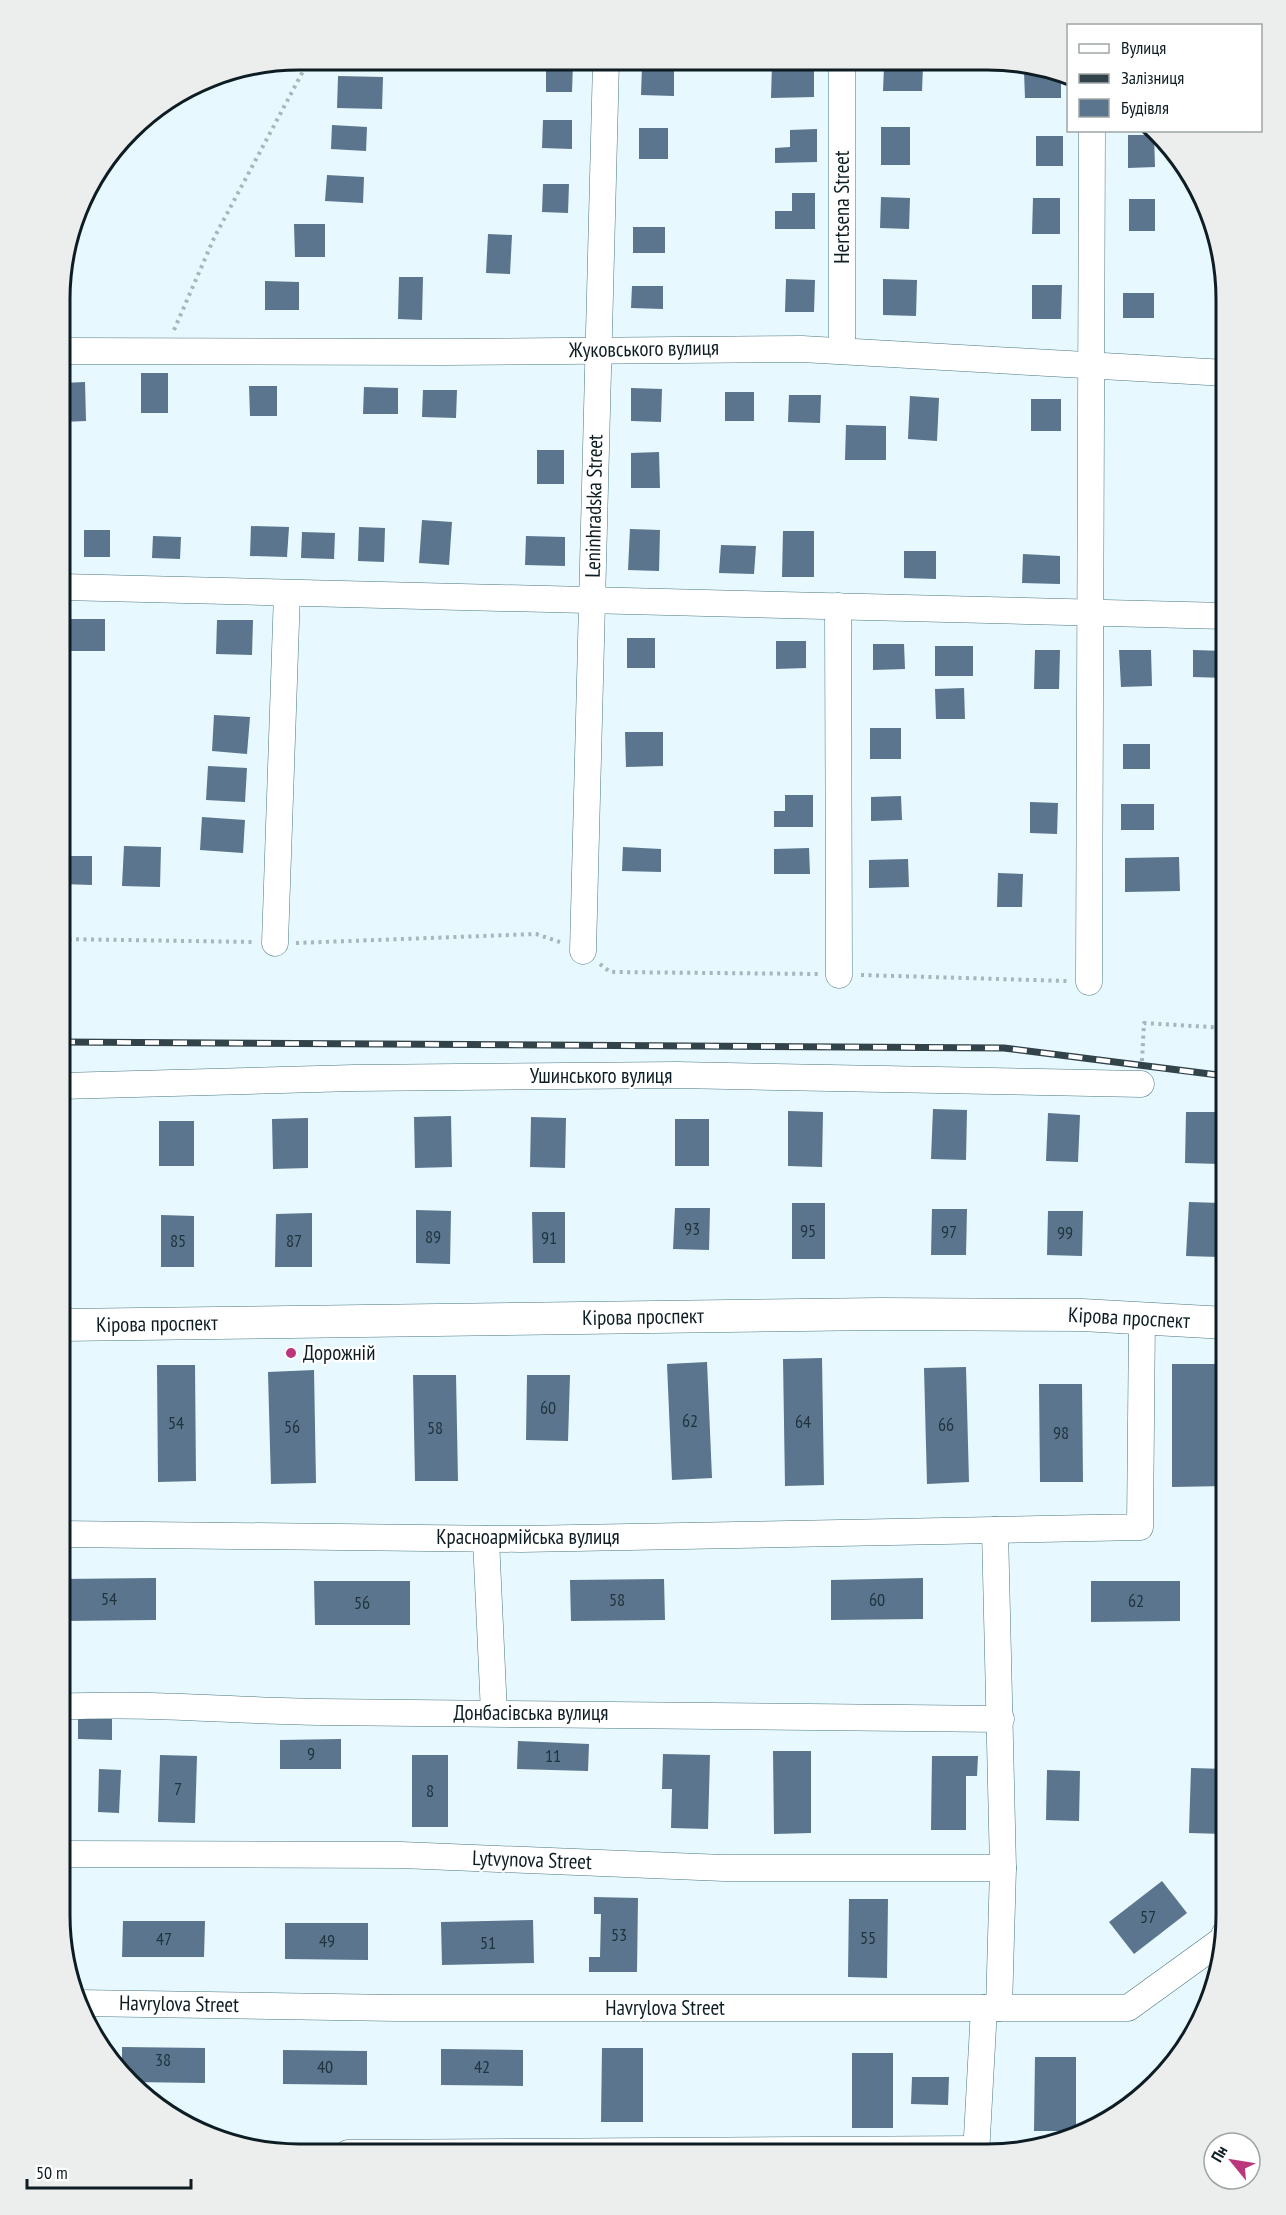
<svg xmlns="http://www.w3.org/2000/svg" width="1286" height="2215" font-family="'PT Sans Narrow',sans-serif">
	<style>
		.building { fill: #5a758d }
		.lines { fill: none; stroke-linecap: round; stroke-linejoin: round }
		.minor-casing { stroke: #4d7682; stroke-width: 27 }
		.tertiary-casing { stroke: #4d7682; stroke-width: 33 }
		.path { stroke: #a5b6bc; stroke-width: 4; stroke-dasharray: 3 4.5; stroke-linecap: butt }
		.minor { stroke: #fff; stroke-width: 26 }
		.tertiary { stroke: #fff; stroke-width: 32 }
		.rail-casing { stroke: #324349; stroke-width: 7 }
		.rail { stroke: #fff; stroke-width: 4.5; stroke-dasharray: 14; stroke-linecap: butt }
		.poi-dot { fill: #bb367a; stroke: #fff; stroke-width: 2 }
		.labels { text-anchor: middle; stroke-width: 4.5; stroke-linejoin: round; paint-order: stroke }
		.number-label { font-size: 18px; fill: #20333e }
		.street-label { font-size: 21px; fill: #0d1d23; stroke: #fff }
		.poi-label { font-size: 21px; fill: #0d1d23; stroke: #fff; text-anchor: start }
		.rim { fill: none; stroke: #0d1d23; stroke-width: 3 }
	</style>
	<rect width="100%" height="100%" fill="#e7f8fe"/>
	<g class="building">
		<polygon points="546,63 573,63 572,92 546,92"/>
		<polygon points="772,64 814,64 814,97 771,98"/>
		<polygon points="642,66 674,67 674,96 641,95"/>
		<polygon points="884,66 923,66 922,91 883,91"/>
		<polygon points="1024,72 1061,74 1061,98 1025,98"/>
		<polygon points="338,76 383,77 382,109 337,108"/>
		<polygon points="543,120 572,120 572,149 542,148"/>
		<polygon points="332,125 367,127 366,151 331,149"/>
		<rect x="881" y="127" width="29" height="38"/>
		<rect x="639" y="128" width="29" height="31"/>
		<polygon points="817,129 817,162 775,163 775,148 790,147 790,130"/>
		<polygon points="1128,135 1154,135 1155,167 1128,168"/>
		<rect x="1036" y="136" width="27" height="30"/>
		<polygon points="327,175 364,177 363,203 325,201"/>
		<polygon points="543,184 569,184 568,213 542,212"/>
		<polygon points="792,193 815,193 815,229 775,229 775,211 792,211"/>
		<polygon points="881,197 910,198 909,229 880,228"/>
		<polygon points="1033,198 1060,198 1060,234 1032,234"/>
		<rect x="1129" y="199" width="26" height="32"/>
		<polygon points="294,224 325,224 325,257 295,257"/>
		<rect x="633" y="227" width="32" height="26"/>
		<polygon points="488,234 512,235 510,274 486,273"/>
		<polygon points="399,277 423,277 422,320 398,319"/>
		<polygon points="786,279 815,280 814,312 785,312"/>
		<polygon points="883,279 917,280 916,316 883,315"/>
		<polygon points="265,281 299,282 299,310 265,310"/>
		<polygon points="1032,285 1062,285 1061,319 1032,319"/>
		<polygon points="632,286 663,286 663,309 631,308"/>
		<rect x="1123" y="293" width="31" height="25"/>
		<rect x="141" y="373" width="27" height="40"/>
		<polygon points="85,382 86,421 62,422 62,383"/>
		<polygon points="249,386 277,386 277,416 250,416"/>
		<polygon points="364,387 398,388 398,414 363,414"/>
		<polygon points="631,388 662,389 661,422 631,421"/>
		<polygon points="423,390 457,390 456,418 422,417"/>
		<rect x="725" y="392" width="29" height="29"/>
		<polygon points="789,395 821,395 820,423 788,422"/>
		<polygon points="910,396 939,398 937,441 908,439"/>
		<rect x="1031" y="399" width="30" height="32"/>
		<polygon points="846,425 886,426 886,460 845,460"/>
		<rect x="537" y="450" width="27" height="34"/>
		<polygon points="659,452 660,488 631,488 631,453"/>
		<polygon points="422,520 452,522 449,565 419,563"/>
		<polygon points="251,526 289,527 287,557 250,556"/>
		<polygon points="359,527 385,528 384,562 358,561"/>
		<polygon points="630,529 660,530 659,571 628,570"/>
		<rect x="84" y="530" width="26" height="27"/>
		<polygon points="783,531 814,531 814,577 782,577"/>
		<polygon points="302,532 335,533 334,559 301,558"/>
		<polygon points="153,536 181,537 180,559 152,558"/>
		<polygon points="526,536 565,537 565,566 525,565"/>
		<polygon points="721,545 756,546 754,574 719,573"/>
		<polygon points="904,551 936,551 936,579 904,578"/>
		<polygon points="1023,554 1060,556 1060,584 1022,583"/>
		<rect x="70" y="619" width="35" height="32"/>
		<polygon points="217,620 253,620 252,655 216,654"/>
		<rect x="627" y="638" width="28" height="30"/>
		<polygon points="776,641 806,641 806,668 776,669"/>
		<polygon points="873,644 904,644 905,669 873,670"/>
		<rect x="935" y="646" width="38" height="30"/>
		<polygon points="1035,650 1060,650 1059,689 1034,689"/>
		<polygon points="1119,650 1151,650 1152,686 1121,687"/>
		<polygon points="1193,650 1226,651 1226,678 1193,677"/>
		<polygon points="964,688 965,719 936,719 935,689"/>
		<polygon points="214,715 250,717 247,754 212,751"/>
		<rect x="870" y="728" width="31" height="31"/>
		<polygon points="625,732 663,732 663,766 626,767"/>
		<rect x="1123" y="744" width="27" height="25"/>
		<polygon points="208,766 247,768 245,802 206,800"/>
		<polygon points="785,795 813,795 813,827 774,827 774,811 785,811"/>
		<polygon points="901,796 902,820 871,821 871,797"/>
		<polygon points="1030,802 1058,803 1057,834 1030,833"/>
		<rect x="1121" y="804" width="33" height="26"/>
		<polygon points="202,817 245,820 243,853 200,850"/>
		<polygon points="124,846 161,847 160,887 122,886"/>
		<polygon points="623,847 661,849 661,872 622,871"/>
		<polygon points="809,848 810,874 774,874 774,849"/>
		<polygon points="61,856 92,856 92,885 61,884"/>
		<polygon points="1179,857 1180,891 1125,892 1125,858"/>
		<polygon points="908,859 909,887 869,888 869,860"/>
		<polygon points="998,873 1023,874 1022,907 997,907"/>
		<polygon points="933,1109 967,1110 966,1160 931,1159"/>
		<polygon points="788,1111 823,1112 822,1167 788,1166"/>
		<polygon points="1186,1112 1222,1112 1220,1164 1185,1163"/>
		<polygon points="1048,1113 1080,1115 1078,1162 1046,1161"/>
		<polygon points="451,1116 452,1167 415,1168 414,1117"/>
		<polygon points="531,1117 566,1118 565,1168 530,1167"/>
		<polygon points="308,1118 308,1168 273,1169 272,1119"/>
		<rect x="675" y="1119" width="34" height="47"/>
		<rect x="159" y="1121" width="35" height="45"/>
		<polygon points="1189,1202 1221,1203 1219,1257 1186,1256"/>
		<rect x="792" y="1203" width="33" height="56"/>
		<polygon points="675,1208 710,1208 709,1250 673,1249"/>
		<polygon points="932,1209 967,1209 966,1255 931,1255"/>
		<polygon points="416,1210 451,1211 450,1264 416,1263"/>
		<polygon points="1048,1211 1083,1211 1082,1256 1047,1255"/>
		<polygon points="532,1212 565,1212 565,1263 533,1263"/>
		<polygon points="312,1213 312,1267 275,1267 276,1214"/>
		<polygon points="161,1215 194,1216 194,1267 161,1267"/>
		<polygon points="822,1358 824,1485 785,1486 783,1359"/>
		<polygon points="707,1362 712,1478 672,1480 667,1364"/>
		<polygon points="1172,1364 1226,1364 1226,1486 1172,1487"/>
		<polygon points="157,1365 195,1365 196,1481 158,1482"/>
		<polygon points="966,1367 969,1482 927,1484 924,1368"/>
		<polygon points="314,1370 316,1483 271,1484 268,1372"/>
		<polygon points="413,1375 456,1375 458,1481 415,1481"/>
		<polygon points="527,1375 570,1375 568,1441 526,1440"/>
		<polygon points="1039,1384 1082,1384 1083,1482 1040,1482"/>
		<polygon points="61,1386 63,1386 64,1475 61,1475"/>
		<polygon points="1218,1563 1226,1563 1226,1603 1217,1603"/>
		<polygon points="156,1578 156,1620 62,1621 62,1579"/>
		<polygon points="923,1578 923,1619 831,1620 831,1580"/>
		<polygon points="664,1579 665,1620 571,1621 570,1580"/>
		<polygon points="314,1581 410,1581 410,1625 315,1625"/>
		<polygon points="1091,1581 1180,1581 1180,1621 1091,1622"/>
		<polygon points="78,1717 112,1718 112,1740 78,1739"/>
		<polygon points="341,1739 341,1769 280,1769 280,1740"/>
		<polygon points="518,1741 589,1744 588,1771 517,1769"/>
		<polygon points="773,1751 811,1751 811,1833 774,1834"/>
		<polygon points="663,1754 710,1755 708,1829 671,1828 672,1789 662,1789"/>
		<polygon points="160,1755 197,1756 195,1823 158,1822"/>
		<rect x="412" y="1755" width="36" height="72"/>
		<polygon points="932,1756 978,1756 977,1776 966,1776 966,1830 931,1830"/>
		<polygon points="1191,1768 1226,1769 1225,1834 1189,1833"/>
		<polygon points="99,1769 121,1770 119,1813 98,1812"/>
		<polygon points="1047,1770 1080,1771 1079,1821 1046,1820"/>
		<polygon points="1162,1881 1187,1913 1134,1954 1109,1922"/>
		<polygon points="594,1897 638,1898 637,1972 589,1972 589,1957 600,1957 601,1914 594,1914"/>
		<polygon points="849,1899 888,1899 887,1978 848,1977"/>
		<polygon points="533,1920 534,1963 442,1965 441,1922"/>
		<polygon points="123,1921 205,1921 204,1957 122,1957"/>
		<polygon points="285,1923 368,1923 368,1960 285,1959"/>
		<polygon points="122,2047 205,2048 205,2083 130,2082 122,2073"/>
		<polygon points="602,2048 643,2048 643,2122 601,2122"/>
		<polygon points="441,2049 523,2050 523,2086 441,2085"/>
		<polygon points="283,2050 367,2051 367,2085 283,2084"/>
		<rect x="852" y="2053" width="41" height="75"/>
		<polygon points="1035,2057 1076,2057 1076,2131 1034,2131"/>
		<polygon points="912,2077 949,2077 948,2105 911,2104"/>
	</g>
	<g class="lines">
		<g class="minor-casing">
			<g id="minor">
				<polyline points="842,63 842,350"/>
				<polyline points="62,351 443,352 802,349 1226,373"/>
				<polyline points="62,587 1226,616"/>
				<polyline points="838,606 839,975"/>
				<polyline points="275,943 287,593"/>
				<polyline points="583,951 606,62"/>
				<polyline points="1089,982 1092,130"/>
				<polyline points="61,1086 354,1078 677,1075 1141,1084"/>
				<polyline points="60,1534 521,1539 995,1530"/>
				<polyline points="486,1539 494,1713"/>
				<path d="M60 1707C147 1702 233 1711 320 1712 547 1713 774 1715 1001 1719"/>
				<polyline points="60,1854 401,1855 724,1868 1003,1868"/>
				<polyline points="78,2003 396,2008 1128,2008 1222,1940 1225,1933"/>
				<polyline points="999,2008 1003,1868 995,1530 1140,1527 1142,1318"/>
				<polyline points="348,2153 976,2149"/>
				<polyline points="976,2155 984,2008"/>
			</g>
		</g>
		<g class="tertiary-casing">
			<polyline id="tertiary" points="61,1325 880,1314 1082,1315 1226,1323"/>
		</g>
		<g class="path">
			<polyline points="174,330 214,238 309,60"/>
			<polyline points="61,939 252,942"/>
			<polyline points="296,943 536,934 560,942"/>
			<polyline points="600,964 610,972 818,974"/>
			<polyline points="861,975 1067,981"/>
			<polyline points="1142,1061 1144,1023 1226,1028"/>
		</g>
		<use href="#minor" class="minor"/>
		<use href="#tertiary" class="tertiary"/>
		<g class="rail-casing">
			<polyline id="rail" points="61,1042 1004,1048 1226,1076"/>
		</g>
		<use href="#rail" class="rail"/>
	</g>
	<circle class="poi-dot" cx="291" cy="1353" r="6"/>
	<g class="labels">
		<g class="number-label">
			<text x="692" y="1235">93</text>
			<text x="808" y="1237">95</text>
			<text x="949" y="1238">97</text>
			<text x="1065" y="1239">99</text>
			<text x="433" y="1243">89</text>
			<text x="549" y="1244">91</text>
			<text x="178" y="1247">85</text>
			<text x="294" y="1247">87</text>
			<text x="548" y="1414">60</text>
			<text x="690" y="1427">62</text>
			<text x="803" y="1428">64</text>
			<text x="176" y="1429">54</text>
			<text x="946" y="1431">66</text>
			<text x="292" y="1433">56</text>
			<text x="435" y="1434">58</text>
			<text x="1061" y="1439">98</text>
			<text x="109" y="1605">54</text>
			<text x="617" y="1606">58</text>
			<text x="877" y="1606">60</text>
			<text x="1136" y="1607">62</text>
			<text x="362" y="1609">56</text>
			<text x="311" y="1760">9</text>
			<text x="553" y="1762">11</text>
			<text x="178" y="1795">7</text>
			<text x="430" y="1797">8</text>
			<text x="1148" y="1923">57</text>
			<text x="619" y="1941">53</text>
			<text x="868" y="1944">55</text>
			<text x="164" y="1945">47</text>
			<text x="327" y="1947">49</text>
			<text x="488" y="1949">51</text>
			<text x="163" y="2066">38</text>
			<text x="325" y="2073">40</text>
			<text x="482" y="2073">42</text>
		</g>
		<g class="street-label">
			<text transform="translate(842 207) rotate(-90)" y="7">Hertsena Street</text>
			<text transform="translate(644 349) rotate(-1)" y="7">Жуковського вулиця</text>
			<text transform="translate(594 506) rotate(-89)" y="7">Leninhradska Street</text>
			<text x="601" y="1083">Ушинського вулиця</text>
			<text transform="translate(643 1317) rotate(-1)" y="7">Кірова проспект</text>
			<text transform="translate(1129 1318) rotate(3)" y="7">Кірова проспект</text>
			<text transform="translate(157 1324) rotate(-1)" y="7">Кірова проспект</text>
			<text x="528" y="1544">Красноармійська вулиця</text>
			<text x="531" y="1720">Донбасівська вулиця</text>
			<text transform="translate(532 1860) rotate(2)" y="7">Lytvynova Street</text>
			<text transform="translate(179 2004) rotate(1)" y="7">Havrylova Street</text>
			<text x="665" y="2015">Havrylova Street</text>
		</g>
		<g class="poi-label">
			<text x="303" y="1360">Дорожній</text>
		</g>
	</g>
	<path d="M0 0H1286V2215H0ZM299 70H987A229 229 0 0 1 1216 299V1915A229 229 0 0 1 987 2144H299A229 229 0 0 1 70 1915V299A229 229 0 0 1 299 70Z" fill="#eceded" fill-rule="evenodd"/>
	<path class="rim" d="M299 70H987A229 229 0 0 1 1216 299V1915A229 229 0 0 1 987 2144H299A229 229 0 0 1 70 1915V299A229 229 0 0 1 299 70Z"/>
	<rect x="1067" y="24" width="195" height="108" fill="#ffffff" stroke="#9ea5a7" stroke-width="1.5"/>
	<rect x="1079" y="44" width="30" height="9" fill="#ffffff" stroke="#9ea5a7" stroke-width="1.5"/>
	<text x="1121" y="54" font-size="18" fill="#0d1d23">Вулиця</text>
	<rect x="1079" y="74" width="30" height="9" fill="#324349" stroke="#9ea5a7" stroke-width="1.5"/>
	<text x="1121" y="84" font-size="18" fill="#0d1d23">Залізниця</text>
	<rect x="1079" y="99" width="30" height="18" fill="#5a758d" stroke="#9ea5a7" stroke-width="1.5"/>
	<text x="1121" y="114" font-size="18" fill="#0d1d23">Будівля</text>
	<g transform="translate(1232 2161) rotate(300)"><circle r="28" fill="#ffffff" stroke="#9ea5a7" stroke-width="1.5"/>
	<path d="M0-4.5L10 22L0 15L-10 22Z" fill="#bb367a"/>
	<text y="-9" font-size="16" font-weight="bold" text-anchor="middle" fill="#0d1d23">Пн</text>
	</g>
	<path d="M27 2179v9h164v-9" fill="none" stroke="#0d1d23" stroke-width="3"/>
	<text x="36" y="2179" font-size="18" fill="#0d1d23" stroke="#ffffff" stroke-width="4.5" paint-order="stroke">50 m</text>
</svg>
